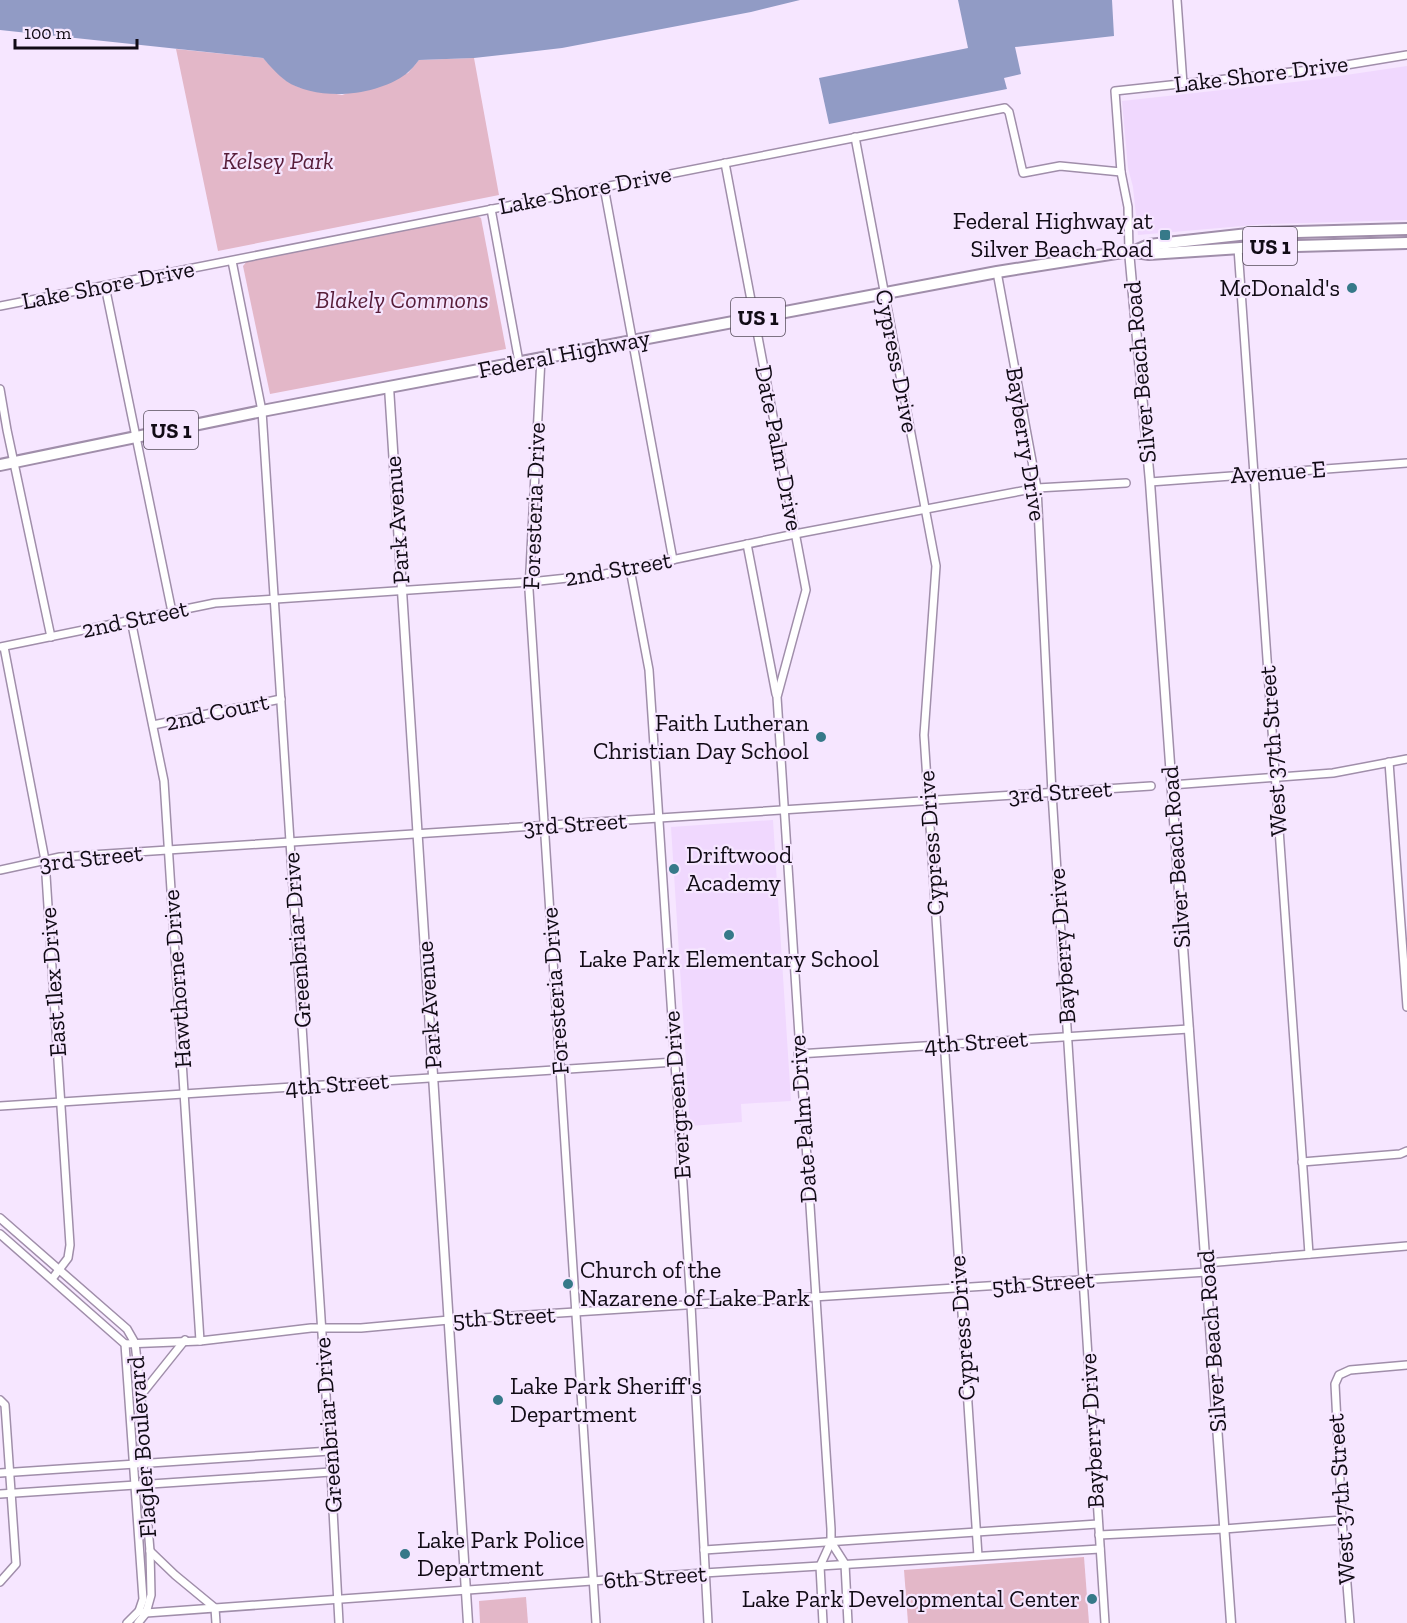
<svg xmlns="http://www.w3.org/2000/svg" width="1407" height="1623" font-family="'Zilla Slab',serif">
	<style>
		.built { fill: #f0d8fe }
		.green { fill: #e3b7c8 }
		.water { fill: #919bc5 }
		.lines { fill: none; stroke-linecap: round; stroke-linejoin: round }
		.minor-casing { stroke: #a08eaa; stroke-width: 10 }
		.tertiary-casing { stroke: #a08eaa; stroke-width: 11 }
		.primary-casing { stroke: #a08eaa; stroke-width: 14 }
		.minor { stroke: #fff; stroke-width: 7 }
		.tertiary { stroke: #fff; stroke-width: 8 }
		.primary { stroke: #fff; stroke-width: 10 }
		.poi-dot { fill: #367989; stroke: #f6e6ff; stroke-width: 2 }
		.labels { text-anchor: middle; stroke-width: 4.5; stroke-linejoin: round; paint-order: stroke }
		.shield { fill: #f6e6ff; stroke: #564d5b; stroke-width: 1.5 }
		.shield-label { font-size: 22px; font-weight: bold; fill: #110b15 }
		.street-label { font-size: 24px; fill: #110b15; stroke: #f6e6ff }
		.park-label { font-size: 24px; font-style: italic; fill: #571d39; stroke: #f6e6ff }
		.poi-label { font-size: 24px; fill: #110b15; stroke: #f6e6ff; text-anchor: end }
	</style>
	<rect width="100%" height="100%" fill="#f6e6ff"/>
	<g class="built">
		<polygon points="1407,66 1407,220 1266,224 1138,235 1133,187 1128,168 1122,101 1312,80"/>
		<polygon points="773,820 791,1101 741,1104 742,1122 690,1126 671,827"/>
	</g>
	<g class="green">
		<polygon points="176,49 263,58 285,80 298,87 342,95 408,73 419,60 474,58 499,195 218,251"/>
		<polygon points="477,216 481,218 506,349 270,394 243,266 247,261"/>
		<polygon points="1084,1557 1089,1623 908,1623 904,1570"/>
		<polygon points="526,1597 528,1623 480,1623 479,1601"/>
	</g>
	<g class="water">
		<path d="M0 0H800L751 12 562 48 474 58 419 60C415 65 411 70 406 74 377 96 318 102 286 81 278 75 270 66 263 58L0 30Z"/>
		<polygon points="958,0 1112,0 1114,36 1015,47 1021,74 1004,78 1007,89 829,124 819,78 968,48"/>
	</g>
	<g class="lines">
		<g class="minor-casing">
			<g id="minor">
				<polyline points="1177,0 1183,84"/>
				<polyline points="855,137 936,566 924,735 978,1556"/>
				<polyline points="725,163 806,590 777,697 831,1529 831,1542 820,1566 823,1623"/>
				<polyline points="604,187 673,560"/>
				<polyline points="491,209 519,362"/>
				<polyline points="1238,248 1309,1254"/>
				<polyline points="1129,251 1128,207 1121,172 1115,91 1328,68 1407,55"/>
				<polyline points="232,261 262,411 331,1472 339,1623"/>
				<polyline points="997,272 1037,488 1052,793 1105,1623"/>
				<polyline points="105,286 172,612"/>
				<polyline points="0,306 1005,108 1009,112 1023,173 1060,166 1121,172"/>
				<polyline points="541,358 529,590 596,1623"/>
				<polyline points="0,389 7,430 51,637"/>
				<polyline points="1150,482 1407,463"/>
				<polyline points="747,544 776,694"/>
				<polyline points="630,569 649,670 691,1305 708,1623"/>
				<polyline points="131,620 164,781 200,1341"/>
				<polyline points="0,647 215,603 530,582 605,574 795,534 1037,488 1126,483"/>
				<polyline points="4,647 45,860 70,1245 68,1258 52,1279"/>
				<polyline points="153,725 281,699"/>
				<polyline points="1389,762 1407,1007"/>
				<polyline points="1171,785 1333,773 1407,759"/>
				<polyline points="0,870 60,857 1151,786"/>
				<polyline points="798,1054 1189,1029"/>
				<polyline points="0,1106 675,1062"/>
				<polyline points="1302,1162 1400,1154 1407,1151"/>
				<polyline points="0,1218 127,1329 135,1343 141,1395 143,1464 150,1551 151,1595 146,1613 138,1623"/>
				<polyline points="0,1234 125,1344 143,1599 139,1611 127,1623"/>
				<polyline points="1206,1263 1407,1246"/>
				<polyline points="125,1344 200,1341 311,1328 361,1328 449,1320 1207,1272"/>
				<polyline points="141,1395 185,1340"/>
				<polyline points="0,1400 5,1405 16,1564 0,1582"/>
				<polyline points="0,1473 330,1451"/>
				<polyline points="0,1494 331,1472"/>
				<polyline points="1099,1535 1224,1529 1342,1520"/>
				<polyline points="831,1542 845,1564 848,1623"/>
				<polyline points="704,1550 1098,1524"/>
				<polyline points="150,1551 175,1575 215,1608 216,1623"/>
				<polyline points="139,1611 146,1613 704,1573 1100,1549"/>
				<polyline points="1350,1623 1342,1520 1335,1384 1339,1375 1350,1370 1407,1365"/>
			</g>
		</g>
		<g class="tertiary-casing">
			<g id="tertiary">
				<polyline points="1129,251 1150,482 1231,1623"/>
				<polyline points="389,387 468,1623"/>
			</g>
		</g>
		<g class="primary-casing">
			<g id="primary">
				<polyline points="1135,251 1149,245 1257,233 1407,229"/>
				<polyline points="0,465 262,411 997,272 1129,251 1149,254 1256,247 1407,243"/>
			</g>
		</g>
		<use href="#minor" class="minor"/>
		<use href="#tertiary" class="tertiary"/>
		<use href="#primary" class="primary"/>
	</g>
	<g class="poi-dot">
		<rect x="1159" y="229" width="12" height="12" rx="3"/>
		<circle cx="1352" cy="288" r="6"/>
		<circle cx="821" cy="737" r="6"/>
		<circle cx="674" cy="869" r="6"/>
		<circle cx="729" cy="935" r="6"/>
		<circle cx="568" cy="1284" r="6"/>
		<circle cx="498" cy="1400" r="6"/>
		<circle cx="405" cy="1554" r="6"/>
		<circle cx="1092" cy="1599" r="6"/>
	</g>
	<g class="labels">
		<g class="shield">
			<rect x="1243" y="227" width="54" height="38" rx="4.5"/>
			<rect x="731" y="298" width="54" height="38" rx="4.5"/>
			<rect x="144" y="411" width="54" height="38" rx="4.5"/>
		</g>
		<g class="shield-label">
			<text x="1270" y="254">US 1</text>
			<text x="758" y="325">US 1</text>
			<text x="171" y="438">US 1</text>
		</g>
		<g class="street-label">
			<text transform="translate(1261 74) rotate(-7)" y="8">Lake Shore Drive</text>
			<text transform="translate(585 190) rotate(-11)" y="8">Lake Shore Drive</text>
			<text transform="translate(108 285) rotate(-11)" y="8">Lake Shore Drive</text>
			<text transform="translate(564 354) rotate(-11)" y="8">Federal Highway</text>
			<text transform="translate(897 361) rotate(79)" y="8">Cypress Drive</text>
			<text transform="translate(1140 372) rotate(-95)" y="8">Silver Beach Road</text>
			<text transform="translate(1026 444) rotate(81)" y="8">Bayberry Drive</text>
			<text transform="translate(779 448) rotate(79)" y="8">Date Palm Drive</text>
			<text transform="translate(1278 472) rotate(-4)" y="8">Avenue E</text>
			<text transform="translate(534 506) rotate(-88)" y="8">Foresteria Drive</text>
			<text transform="translate(397 520) rotate(-94)" y="8">Park Avenue</text>
			<text transform="translate(618 569) rotate(-10)" y="8">2nd Street</text>
			<text transform="translate(135 619) rotate(-12)" y="8">2nd Street</text>
			<text transform="translate(217 712) rotate(-12)" y="8">2nd Court</text>
			<text transform="translate(1273 751) rotate(-94)" y="8">West 37th Street</text>
			<text transform="translate(1060 792) rotate(-4)" y="8">3rd Street</text>
			<text transform="translate(575 824) rotate(-4)" y="8">3rd Street</text>
			<text transform="translate(931 843) rotate(-94)" y="8">Cypress Drive</text>
			<text transform="translate(1176 857) rotate(-94)" y="8">Silver Beach Road</text>
			<text transform="translate(91 858) rotate(-6)" y="8">3rd Street</text>
			<text transform="translate(297 940) rotate(-94)" y="8">Greenbriar Drive</text>
			<text transform="translate(1062 946) rotate(-94)" y="8">Bayberry Drive</text>
			<text transform="translate(177 979) rotate(-94)" y="8">Hawthorne Drive</text>
			<text transform="translate(53 982) rotate(-94)" y="8">East Ilex Drive</text>
			<text transform="translate(555 991) rotate(-94)" y="8">Foresteria Drive</text>
			<text transform="translate(429 1005) rotate(-94)" y="8">Park Avenue</text>
			<text transform="translate(976 1042) rotate(-4)" y="8">4th Street</text>
			<text transform="translate(337 1084) rotate(-4)" y="8">4th Street</text>
			<text transform="translate(677 1095) rotate(-94)" y="8">Evergreen Drive</text>
			<text transform="translate(803 1119) rotate(-94)" y="8">Date Palm Drive</text>
			<text transform="translate(1043 1283) rotate(-4)" y="8">5th Street</text>
			<text transform="translate(504 1317) rotate(-3)" y="8">5th Street</text>
			<text transform="translate(962 1328) rotate(-94)" y="8">Cypress Drive</text>
			<text transform="translate(1212 1341) rotate(-94)" y="8">Silver Beach Road</text>
			<text transform="translate(328 1425) rotate(-94)" y="8">Greenbriar Drive</text>
			<text transform="translate(1092 1431) rotate(-93)" y="8">Bayberry Drive</text>
			<text transform="translate(142 1447) rotate(-94)" y="8">Flagler Boulevard</text>
			<text transform="translate(1341 1499) rotate(-94)" y="8">West 37th Street</text>
			<text transform="translate(655 1577) rotate(-4)" y="8">6th Street</text>
		</g>
		<g class="park-label">
			<text x="278" y="169">Kelsey Park</text>
			<text x="402" y="308">Blakely Commons</text>
		</g>
		<g class="poi-label">
			<text x="1153" y="229">Federal Highway at<tspan x="1153" dy="28">Silver Beach Road</tspan></text>
			<text x="1340" y="296">McDonald's</text>
			<text x="809" y="731">Faith Lutheran<tspan x="809" dy="28">Christian Day School</tspan></text>
			<text x="686" y="863" text-anchor="start">Driftwood<tspan x="686" dy="28">Academy</tspan></text>
			<text x="729" y="967" text-anchor="middle">Lake Park Elementary School</text>
			<text x="580" y="1278" text-anchor="start">Church of the<tspan x="580" dy="28">Nazarene of Lake Park</tspan></text>
			<text x="510" y="1394" text-anchor="start">Lake Park Sheriff's<tspan x="510" dy="28">Department</tspan></text>
			<text x="417" y="1548" text-anchor="start">Lake Park Police<tspan x="417" dy="28">Department</tspan></text>
			<text x="1080" y="1607">Lake Park Developmental Center</text>
		</g>
	</g>
	<path d="M15 39v9h122v-9" fill="none" stroke="#110b15" stroke-width="3"/>
	<text x="24" y="39" font-size="18" fill="#110b15" stroke="#f6e6ff" stroke-width="4.5" paint-order="stroke">100 m</text>
</svg>
